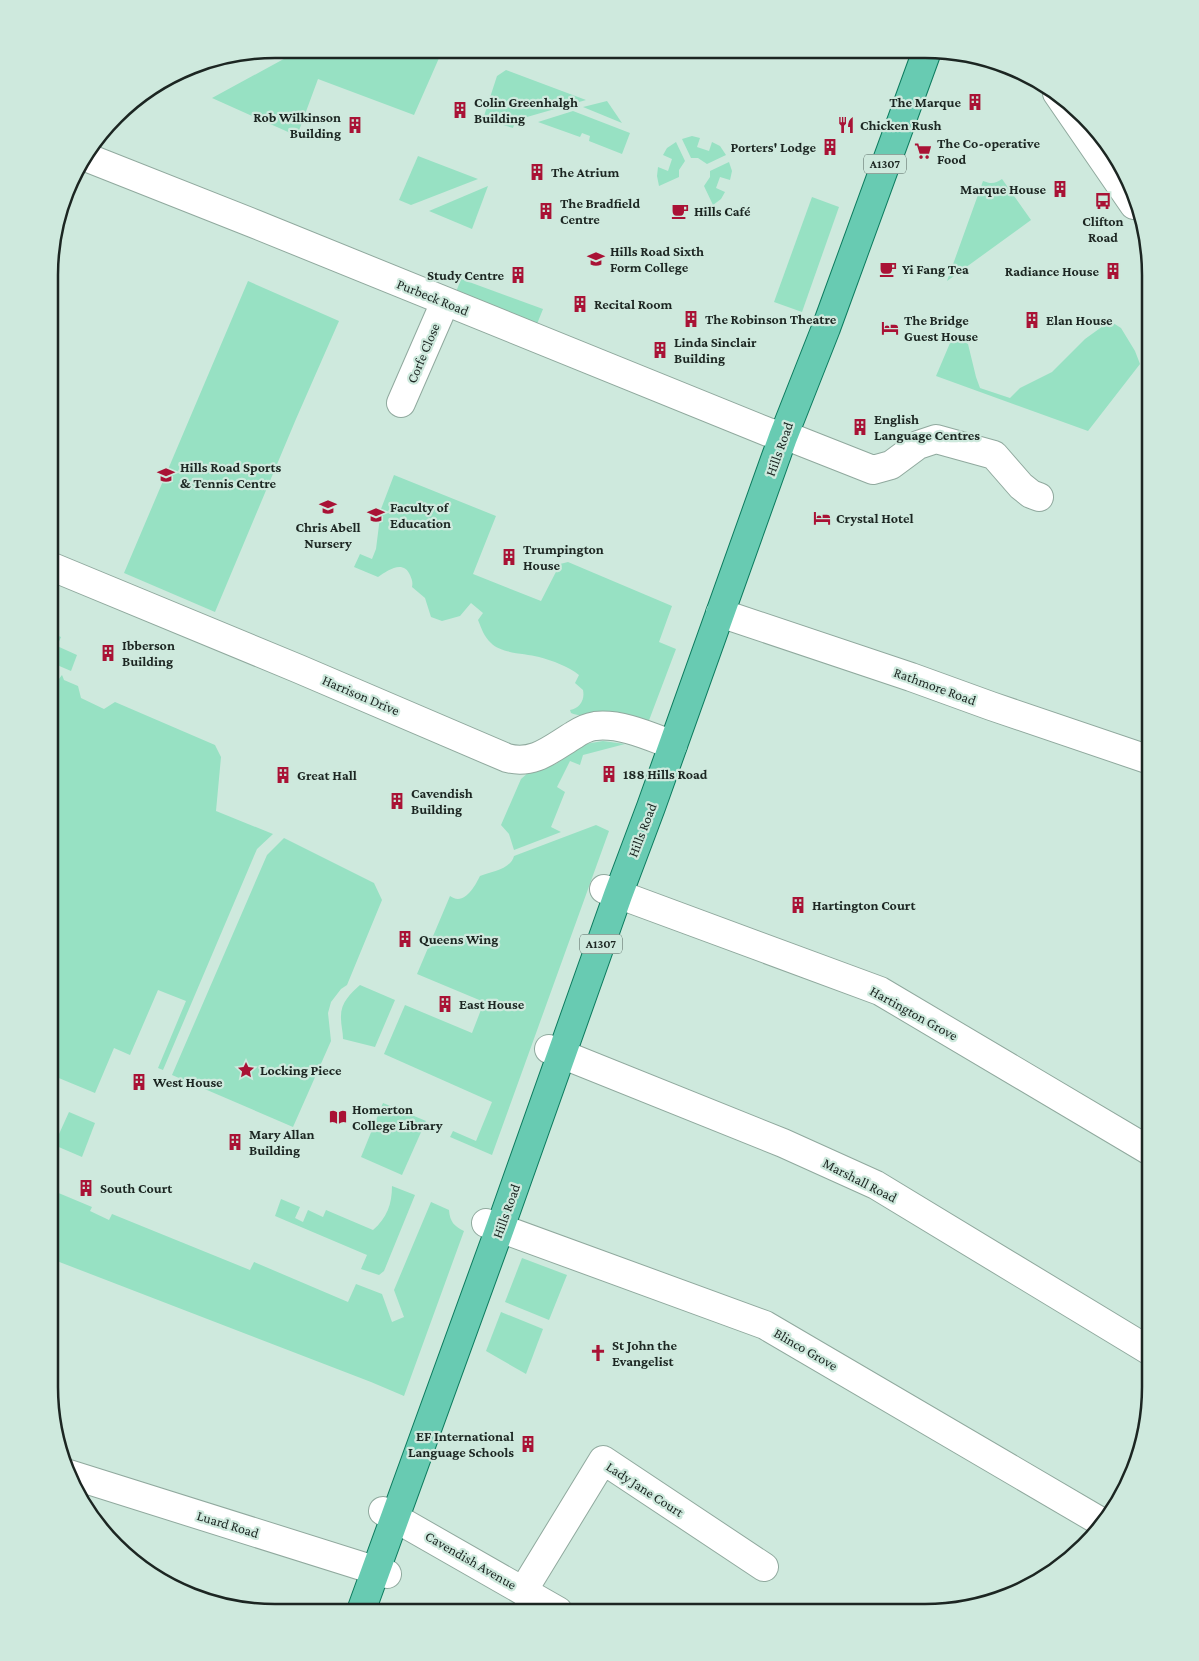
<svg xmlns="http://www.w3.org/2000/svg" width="1199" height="1661" font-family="'Crimson Pro',serif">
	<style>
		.green { fill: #97e1c3 }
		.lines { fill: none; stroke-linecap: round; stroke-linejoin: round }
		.minor-casing { stroke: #90a99e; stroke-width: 30 }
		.major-casing { stroke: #0c7b5e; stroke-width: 30 }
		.minor { stroke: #fff; stroke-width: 28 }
		.major { stroke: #68cbb2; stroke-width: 28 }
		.labels { text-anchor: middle; stroke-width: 4.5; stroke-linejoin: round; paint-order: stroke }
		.shield { fill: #cee9dd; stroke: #51605a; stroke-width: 1 }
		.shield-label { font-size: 12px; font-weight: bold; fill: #1c2622 }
		.poi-label { font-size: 14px; font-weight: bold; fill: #1c2622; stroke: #cee9dd; text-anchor: start }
		.street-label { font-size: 14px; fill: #1c2622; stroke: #cee9dd }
		.rim { fill: none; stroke: #1c2622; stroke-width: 2.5 }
	</style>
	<rect width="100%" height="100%" fill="#cee9dd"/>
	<g class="green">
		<polygon points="302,49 375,49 399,59 403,49 443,49 414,115 318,79 297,136 212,98"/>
		<polygon points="506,70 586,100 520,119 517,117 513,128 483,119 497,76"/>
		<polygon points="607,101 622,123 583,107"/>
		<polygon points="573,111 630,133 622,154 589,141 590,136 582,133 580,137 538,122"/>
		<polygon points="692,136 700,138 697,147 709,151 712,142 720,146 726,155 707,164 698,158 691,158 682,139"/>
		<polygon points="676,142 685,161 679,170 679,177 659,186 657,176 658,167 668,171 672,159 663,155 667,148"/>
		<polygon points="418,156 478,179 411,205 399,200"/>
		<polygon points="729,162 732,171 730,180 720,177 716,188 725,192 721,199 713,205 704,186 710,177 710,171"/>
		<path d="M1002 179 1031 220 947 281 983 181C991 184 995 184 1002 179Z"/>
		<polygon points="488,186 472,229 429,211"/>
		<polygon points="812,197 839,207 802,312 774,302"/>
		<polygon points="461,279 543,309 537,324 456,292"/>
		<polygon points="248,281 339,321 296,419 215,612 124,573"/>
		<polygon points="1110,321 1121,328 1135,351 1140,364 1088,431 936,376 953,336 968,344 976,377 980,388 1010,398 1020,388 1052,372 1085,339"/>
		<path d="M394 475 496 516 473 574 541 601 560 564 568 562 672 606 659 642 676 649 648 723C632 717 615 712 598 712 586 712 583 718 571 713L570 710C580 708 585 700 583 690L575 683 579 675C568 666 553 661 539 657 525 653 502 654 491 643 484 637 481 627 478 620L483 613 471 603 460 616 442 621 431 617 425 598 412 587C413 582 412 580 410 575 403 559 387 571 378 577L354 567 360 554 372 559 376 549 381 509Z"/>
		<polygon points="54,634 61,637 57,646 77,655 71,671 50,662 50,642"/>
		<polygon points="62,675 64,680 78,686 81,698 104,709 115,702 215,745 221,757 216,811 273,834 257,849 163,1070 158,1068 186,1001 158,990 130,1055 114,1048 95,1093 49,1074 50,696 55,684"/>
		<polygon points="603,741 625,744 583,755 580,765 570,761 557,787 565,792 551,827 561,832 514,850 509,834 501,825 521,779 529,772 556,764 585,744"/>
		<path d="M596 825 609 831 492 1155 450 1137 453 1131 476 1141 492 1102 384 1054 405 1005 472 1033 484 1002 417 974 450 896C452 897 455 899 458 899 468 899 476 884 480 876 491 872 511 869 514 856Z"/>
		<polygon points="284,838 374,883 382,900 347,985 341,989 331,1002 328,1013 331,1041 293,1127 172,1075 267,855"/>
		<path d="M360 985 395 1000 375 1047 343 1039C343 1032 341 1025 341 1019 340 1003 350 994 360 985Z"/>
		<polygon points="383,1103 426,1121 402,1175 361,1157"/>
		<polygon points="69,1112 95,1123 82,1157 54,1145"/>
		<path d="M392 1186 415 1195 384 1271 379 1275 361 1269 367 1255 275 1216 281 1199 300 1207 295 1218 303 1222 308 1210 323 1217 326 1210 373 1230C387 1218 392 1204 392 1186Z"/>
		<path d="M49 1189 92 1207 90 1211 109 1220 112 1214 250 1270 254 1262 348 1302 356 1284 382 1294 392 1322 404 1317 394 1290 431 1202 449 1210C450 1222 454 1226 464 1231L404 1396 371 1382 49 1258Z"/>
		<polygon points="522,1258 567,1275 549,1320 505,1302"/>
		<polygon points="501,1312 543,1329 526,1374 486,1351"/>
	</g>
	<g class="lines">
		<g class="minor-casing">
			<g id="minor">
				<polyline points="1057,93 1134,205"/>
				<polyline points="83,156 255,224 768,432 797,440 873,470 891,465 918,445 936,439 994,455 1021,486 1031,494 1039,497"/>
				<polyline points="401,403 445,302"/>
				<path d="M50 566 299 669 507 758C534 765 551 749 574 735 580 731 588 727 595 726 621 723 649 736 673 745"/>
				<polyline points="720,613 911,677 991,706 1150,760"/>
				<polyline points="604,889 880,991 1150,1151"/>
				<polyline points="549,1049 783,1143 876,1185 1150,1351"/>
				<polyline points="486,1223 765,1325 1103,1523"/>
				<polyline points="69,1474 387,1574"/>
				<polyline points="383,1511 558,1611"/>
				<polyline points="523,1591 603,1460 764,1567"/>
			</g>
		</g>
		<g class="major-casing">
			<polyline id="major" points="361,1611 500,1228 618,895 651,807 783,437 826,328 927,51"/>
		</g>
		<use href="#minor" class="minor"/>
		<use href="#major" class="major"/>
	</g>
	<defs>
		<g id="building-bare" transform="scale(1.35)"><path d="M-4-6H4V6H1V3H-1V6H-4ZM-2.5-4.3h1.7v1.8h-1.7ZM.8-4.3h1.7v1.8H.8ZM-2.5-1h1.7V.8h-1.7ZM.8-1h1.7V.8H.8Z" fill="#a91235" stroke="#cee9dd" stroke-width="2.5" paint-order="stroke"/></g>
		<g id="restaurant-bare" transform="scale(1.35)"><path d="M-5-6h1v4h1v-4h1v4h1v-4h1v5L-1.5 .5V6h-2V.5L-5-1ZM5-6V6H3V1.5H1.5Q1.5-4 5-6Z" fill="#a91235" stroke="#cee9dd" stroke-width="2.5" paint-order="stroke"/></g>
		<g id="supermarket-bare" transform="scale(1.35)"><path d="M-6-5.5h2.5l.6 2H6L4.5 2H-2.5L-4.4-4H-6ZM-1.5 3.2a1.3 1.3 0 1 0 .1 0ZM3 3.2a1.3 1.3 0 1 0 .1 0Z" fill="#a91235" stroke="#cee9dd" stroke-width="2.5" paint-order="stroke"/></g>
		<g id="bus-bare" transform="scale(1.35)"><path d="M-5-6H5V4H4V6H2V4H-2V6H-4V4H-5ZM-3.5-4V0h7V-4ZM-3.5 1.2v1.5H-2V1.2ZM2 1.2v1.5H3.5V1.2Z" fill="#a91235" stroke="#cee9dd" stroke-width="2.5" paint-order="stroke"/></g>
		<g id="cafe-bare" transform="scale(1.35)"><path d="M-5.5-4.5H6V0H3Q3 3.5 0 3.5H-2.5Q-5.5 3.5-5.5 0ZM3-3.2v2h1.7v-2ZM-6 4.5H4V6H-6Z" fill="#a91235" stroke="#cee9dd" stroke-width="2.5" paint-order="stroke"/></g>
		<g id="university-bare" transform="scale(1.35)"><path d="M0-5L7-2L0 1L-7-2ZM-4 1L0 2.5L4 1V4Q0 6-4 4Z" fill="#a91235" stroke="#cee9dd" stroke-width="2.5" paint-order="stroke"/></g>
		<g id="hotel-bare" transform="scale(1.35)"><path d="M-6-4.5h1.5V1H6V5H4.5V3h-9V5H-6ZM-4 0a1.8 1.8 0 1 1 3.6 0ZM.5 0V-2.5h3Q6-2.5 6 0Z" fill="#a91235" stroke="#cee9dd" stroke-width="2.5" paint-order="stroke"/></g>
		<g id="school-bare" transform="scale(1.35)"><path d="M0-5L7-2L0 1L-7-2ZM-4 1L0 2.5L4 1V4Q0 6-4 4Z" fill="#a91235" stroke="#cee9dd" stroke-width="2.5" paint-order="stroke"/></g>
		<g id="sight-bare" transform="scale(1.35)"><path d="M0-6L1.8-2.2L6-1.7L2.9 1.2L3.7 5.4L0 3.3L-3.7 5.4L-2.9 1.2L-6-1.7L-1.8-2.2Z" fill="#a91235" stroke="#cee9dd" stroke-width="2.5" paint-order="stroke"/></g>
		<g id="library-bare" transform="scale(1.35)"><path d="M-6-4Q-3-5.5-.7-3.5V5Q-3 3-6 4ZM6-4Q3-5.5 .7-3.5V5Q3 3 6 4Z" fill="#a91235" stroke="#cee9dd" stroke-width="2.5" paint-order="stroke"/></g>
		<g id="church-bare" transform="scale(1.35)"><path d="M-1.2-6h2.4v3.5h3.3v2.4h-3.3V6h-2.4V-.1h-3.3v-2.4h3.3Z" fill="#a91235" stroke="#cee9dd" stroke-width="2.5" paint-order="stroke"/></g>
	</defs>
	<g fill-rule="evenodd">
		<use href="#building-bare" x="975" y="102"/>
		<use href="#building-bare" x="460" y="110"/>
		<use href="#building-bare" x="355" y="125"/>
		<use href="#restaurant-bare" x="846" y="125"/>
		<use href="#building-bare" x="830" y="147"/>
		<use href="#supermarket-bare" x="923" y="151"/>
		<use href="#building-bare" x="537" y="172"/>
		<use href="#building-bare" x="1060" y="189"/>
		<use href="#bus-bare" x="1103" y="201"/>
		<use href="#building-bare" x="546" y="211"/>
		<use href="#cafe-bare" x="680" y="211"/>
		<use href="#university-bare" x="596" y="259"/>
		<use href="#cafe-bare" x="888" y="269"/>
		<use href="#building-bare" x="1113" y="271"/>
		<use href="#building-bare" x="518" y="275"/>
		<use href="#building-bare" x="580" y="304"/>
		<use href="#building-bare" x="691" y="319"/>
		<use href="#building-bare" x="1032" y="320"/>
		<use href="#hotel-bare" x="890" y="328"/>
		<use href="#building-bare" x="660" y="350"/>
		<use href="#building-bare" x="860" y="427"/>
		<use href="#university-bare" x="166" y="475"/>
		<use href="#school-bare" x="328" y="507"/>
		<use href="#university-bare" x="376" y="515"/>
		<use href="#hotel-bare" x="822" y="518"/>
		<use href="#building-bare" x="509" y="557"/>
		<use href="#building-bare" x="108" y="653"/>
		<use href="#building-bare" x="609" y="774"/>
		<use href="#building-bare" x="283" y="775"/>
		<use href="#building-bare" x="397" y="801"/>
		<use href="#building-bare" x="798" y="905"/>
		<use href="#building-bare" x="405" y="939"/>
		<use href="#building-bare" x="445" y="1004"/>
		<use href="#sight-bare" x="246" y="1070"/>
		<use href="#building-bare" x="139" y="1082"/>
		<use href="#library-bare" x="338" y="1117"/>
		<use href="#building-bare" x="235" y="1142"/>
		<use href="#building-bare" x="86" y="1188"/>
		<use href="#church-bare" x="598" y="1353"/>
		<use href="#building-bare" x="528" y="1444"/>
	</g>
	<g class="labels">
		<g class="shield">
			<rect x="864" y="154.5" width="42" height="19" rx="4"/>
			<rect x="580" y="934.5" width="42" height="19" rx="4"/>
		</g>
		<g class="shield-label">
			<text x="885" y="168">A1307</text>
			<text x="601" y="948">A1307</text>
		</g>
		<g class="poi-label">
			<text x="474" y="107">Colin Greenhalgh<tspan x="474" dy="16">Building</tspan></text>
			<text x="961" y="107" text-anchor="end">The Marque</text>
			<text x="341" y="122" text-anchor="end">Rob Wilkinson<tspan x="341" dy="16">Building</tspan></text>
			<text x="860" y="130">Chicken Rush</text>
			<text x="937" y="148">The Co-operative<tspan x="937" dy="16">Food</tspan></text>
			<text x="816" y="152" text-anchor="end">Porters' Lodge</text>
			<text x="551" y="177">The Atrium</text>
			<text x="1046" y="194" text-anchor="end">Marque House</text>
			<text x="560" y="208">The Bradfield<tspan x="560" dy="16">Centre</tspan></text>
			<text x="694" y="216">Hills Café</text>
			<text x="1103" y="226" text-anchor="middle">Clifton<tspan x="1103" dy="16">Road</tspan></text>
			<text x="610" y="256">Hills Road Sixth<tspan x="610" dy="16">Form College</tspan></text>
			<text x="902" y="274">Yi Fang Tea</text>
			<text x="1099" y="276" text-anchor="end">Radiance House</text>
			<text x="504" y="280" text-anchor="end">Study Centre</text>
			<text x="594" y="309">Recital Room</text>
			<text x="705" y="324">The Robinson Theatre</text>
			<text x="904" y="325">The Bridge<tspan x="904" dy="16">Guest House</tspan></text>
			<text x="1046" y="325">Elan House</text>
			<text x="674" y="347">Linda Sinclair<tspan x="674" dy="16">Building</tspan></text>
			<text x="874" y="424">English<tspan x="874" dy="16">Language Centres</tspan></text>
			<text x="180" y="472">Hills Road Sports<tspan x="180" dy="16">&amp; Tennis Centre</tspan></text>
			<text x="390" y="512">Faculty of<tspan x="390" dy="16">Education</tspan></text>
			<text x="836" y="523">Crystal Hotel</text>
			<text x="328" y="532" text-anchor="middle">Chris Abell<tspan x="328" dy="16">Nursery</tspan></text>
			<text x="523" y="554">Trumpington<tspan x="523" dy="16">House</tspan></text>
			<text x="122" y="650">Ibberson<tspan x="122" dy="16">Building</tspan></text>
			<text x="623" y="779">188 Hills Road</text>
			<text x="297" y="780">Great Hall</text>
			<text x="411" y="798">Cavendish<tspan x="411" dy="16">Building</tspan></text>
			<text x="812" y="910">Hartington Court</text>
			<text x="419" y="944">Queens Wing</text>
			<text x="459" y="1009">East House</text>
			<text x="260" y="1075">Locking Piece</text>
			<text x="153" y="1087">West House</text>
			<text x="352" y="1114">Homerton<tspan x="352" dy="16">College Library</tspan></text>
			<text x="249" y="1139">Mary Allan<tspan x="249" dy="16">Building</tspan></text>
			<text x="100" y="1193">South Court</text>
			<text x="612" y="1350">St John the<tspan x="612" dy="16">Evangelist</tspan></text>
			<text x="514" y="1441" text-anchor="end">EF International<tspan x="514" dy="16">Language Schools</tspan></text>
		</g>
		<g class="street-label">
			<text transform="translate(433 297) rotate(22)" y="5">Purbeck Road</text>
			<text transform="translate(423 353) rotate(-67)" y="5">Corfe Close</text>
			<text transform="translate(779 449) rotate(-70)" y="5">Hills Road</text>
			<text transform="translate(935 686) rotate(20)" y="5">Rathmore Road</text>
			<text transform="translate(361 695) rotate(23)" y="5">Harrison Drive</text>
			<text transform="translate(642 830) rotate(-69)" y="5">Hills Road</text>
			<text transform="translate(914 1013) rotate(29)" y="5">Hartington Grove</text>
			<text transform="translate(860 1180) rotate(27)" y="5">Marshall Road</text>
			<text transform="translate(506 1211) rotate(-70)" y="5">Hills Road</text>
			<text transform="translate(806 1349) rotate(30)" y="5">Blinco Grove</text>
			<text transform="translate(645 1489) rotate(33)" y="5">Lady Jane Court</text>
			<text transform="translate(228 1524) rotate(17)" y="5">Luard Road</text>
			<text transform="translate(471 1560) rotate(30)" y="5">Cavendish Avenue</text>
		</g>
	</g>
	<path d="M0 0H1199V1661H0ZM275 58H925A217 217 0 0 1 1142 275V1387A217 217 0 0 1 925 1604H275A217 217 0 0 1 58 1387V275A217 217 0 0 1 275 58Z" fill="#cee9dd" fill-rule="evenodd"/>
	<path class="rim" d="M275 58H925A217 217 0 0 1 1142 275V1387A217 217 0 0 1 925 1604H275A217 217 0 0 1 58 1387V275A217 217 0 0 1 275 58Z"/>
</svg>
